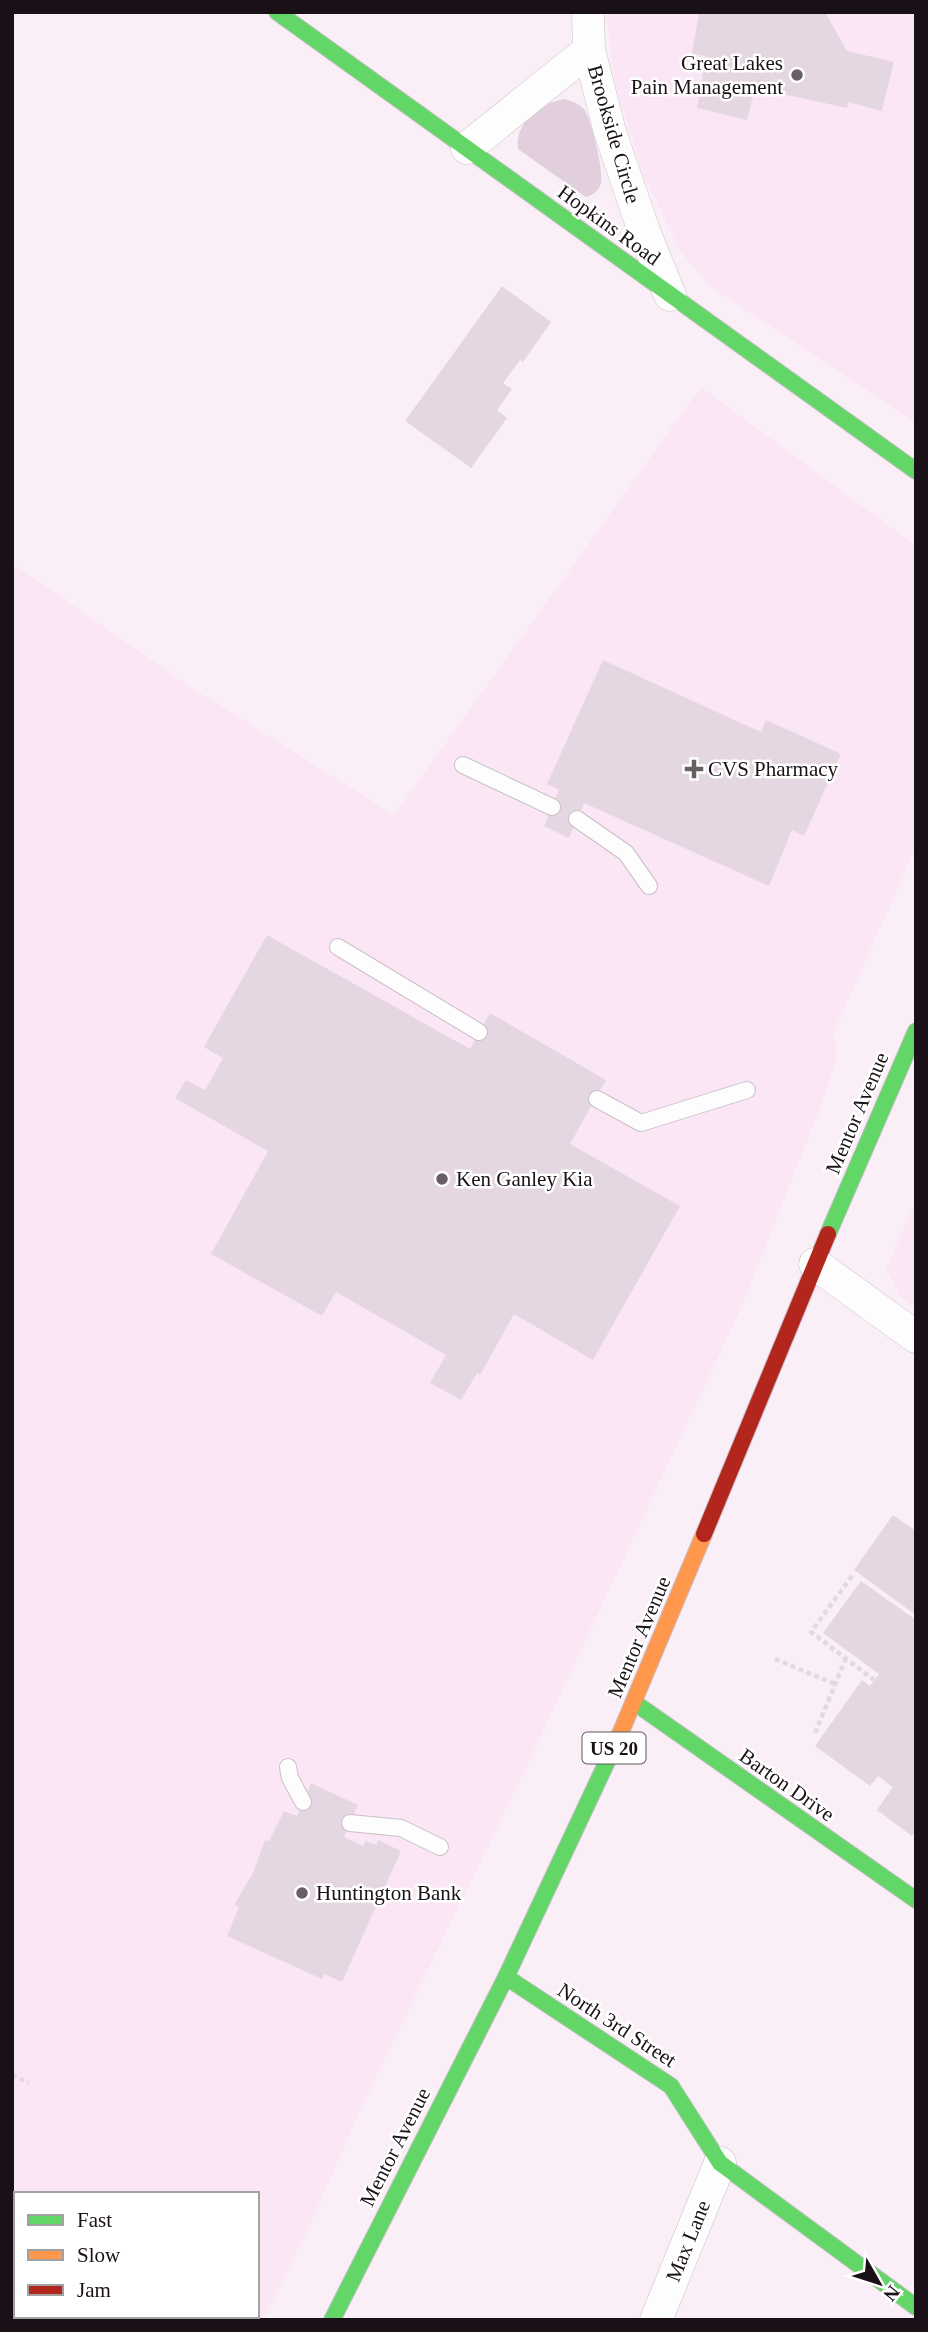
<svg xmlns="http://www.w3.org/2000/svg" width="928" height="2332" font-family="'Times New Roman',serif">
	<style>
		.built { fill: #fbe6f6; fill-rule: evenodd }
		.green { fill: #e2cfdd }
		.building { fill: #e5d7e1 }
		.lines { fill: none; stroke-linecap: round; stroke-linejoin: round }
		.lane-casing { stroke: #c9c0c7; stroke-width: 18 }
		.street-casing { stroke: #c9c0c7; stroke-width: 33 }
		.fast-casing { stroke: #c9c0c7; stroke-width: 18 }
		.slow-casing { stroke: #c9c0c7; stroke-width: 18 }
		.jam-casing { stroke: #c9c0c7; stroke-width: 18 }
		.path { stroke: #dfdbde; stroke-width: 4.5; stroke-dasharray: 5 3.5; stroke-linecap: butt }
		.lane { stroke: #fefdfe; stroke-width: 16 }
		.street { stroke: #fefdfe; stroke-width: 32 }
		.fast { stroke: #63d668; stroke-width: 16 }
		.slow { stroke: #ff974d; stroke-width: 16 }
		.jam { stroke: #b3261e; stroke-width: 16 }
		.poi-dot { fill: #685f65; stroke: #fff; stroke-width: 2.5 }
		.labels { text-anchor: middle; stroke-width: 5; stroke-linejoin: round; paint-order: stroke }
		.shield { fill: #fff; stroke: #5e585d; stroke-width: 2 }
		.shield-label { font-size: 19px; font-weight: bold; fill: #191117 }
		.poi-label { font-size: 21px; fill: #191117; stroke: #fff; text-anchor: start }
		.street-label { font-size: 21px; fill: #191117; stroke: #fff }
	</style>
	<rect width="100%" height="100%" fill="#faeff7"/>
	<g class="built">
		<polygon points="606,12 916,12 916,423 711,287 680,251 645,178 615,84"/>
		<path d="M701 387 916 546V847L834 1032 837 1057 820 1108 742 1306 524 1772 361 2108 311 2223 263 2320H12V563L186 684 394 815ZM16 2194H257V2316H16Z"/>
		<polygon points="916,1201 916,1309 901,1298 886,1269"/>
	</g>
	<path class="green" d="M564 99C571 101 578 103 584 109 591 118 604 172 601 183 599 191 593 195 586 197L518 149C514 123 541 103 564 99Z"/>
	<g class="building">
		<polygon points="699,12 825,12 847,51 894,62 882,111 848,102 847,108 755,88 747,120 697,108 706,56 692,54"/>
		<polygon points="502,286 551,322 523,362 520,360 503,383 512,389 497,410 507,418 471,468 405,421"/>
		<polygon points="603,660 761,732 766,720 841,754 804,836 792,830 769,886 584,803 569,838 544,826 559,790 547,784"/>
		<polygon points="267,935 470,1049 490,1013 606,1080 570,1144 680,1206 593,1360 514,1314 480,1375 477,1373 461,1400 430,1383 446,1355 336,1292 322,1316 211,1254 268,1151 175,1098 186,1080 205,1090 223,1058 204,1047"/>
		<polygon points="893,1515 916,1531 916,1615 854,1570"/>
		<polygon points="861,1581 916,1620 916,1831 912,1836 877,1810 893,1787 878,1776 870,1786 815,1746 862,1680 870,1686 879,1674 823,1633"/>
		<polygon points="311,1783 358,1805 344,1837 363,1846 366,1841 376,1845 378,1840 401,1851 342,1982 324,1974 322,1979 227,1936 239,1907 234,1905 253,1873 265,1840 269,1841 284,1811 297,1816"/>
	</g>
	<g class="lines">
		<g class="lane-casing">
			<g id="lane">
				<polyline points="463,765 552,807"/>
				<polyline points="577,819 626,853 649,886"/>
				<polyline points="338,947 479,1032"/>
				<polyline points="597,1099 641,1123 747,1090"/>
				<polyline points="288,1767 290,1778 303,1802"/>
				<polyline points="350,1823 401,1828 440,1847"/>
			</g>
		</g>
		<g class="street-casing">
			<g id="street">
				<polyline points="588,12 589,50 610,132 645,234 670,295"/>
				<polyline points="467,148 589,50"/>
				<polyline points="815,1264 916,1337"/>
				<polyline points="656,2320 720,2163"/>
			</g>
		</g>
		<g class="fast-casing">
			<g id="fast">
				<polyline points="277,12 916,471"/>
				<polyline points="828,1234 916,1031"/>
				<polyline points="635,1703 916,1900"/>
				<polyline points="506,1977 671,2086 720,2163 916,2307"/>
				<polyline points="332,2320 506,1977 620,1734"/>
			</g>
		</g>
		<g class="slow-casing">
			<polyline id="slow" points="620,1734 704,1534"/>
		</g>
		<g class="jam-casing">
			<polyline id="jam" points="704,1534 828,1234"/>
		</g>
		<g class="path">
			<polyline points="852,1576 811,1632 874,1680"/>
			<polyline points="775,1659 835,1684"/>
			<polyline points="815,1733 846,1658"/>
			<polyline points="12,2075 29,2083"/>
		</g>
		<use href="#lane" class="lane"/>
		<use href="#street" class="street"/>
		<use href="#fast" class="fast"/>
		<use href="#slow" class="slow"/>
		<use href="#jam" class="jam"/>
	</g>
	<g class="poi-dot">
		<circle cx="797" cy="75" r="7"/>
		<path d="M690.5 758.5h7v7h7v7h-7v7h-7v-7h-7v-7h7z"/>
		<circle cx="442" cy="1179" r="7"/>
		<circle cx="302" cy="1893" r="7"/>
	</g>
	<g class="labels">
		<rect class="shield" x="582.5" y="1732.5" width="63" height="31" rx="5"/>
		<g class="shield-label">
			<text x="614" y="1755">US 20</text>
		</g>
		<g class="poi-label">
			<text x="783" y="70" text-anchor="end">Great Lakes<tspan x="783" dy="24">Pain Management</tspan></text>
			<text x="708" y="776">CVS Pharmacy</text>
			<text x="456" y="1186">Ken Ganley Kia</text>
			<text x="316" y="1900">Huntington Bank</text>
		</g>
		<g class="street-label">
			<text transform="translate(614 134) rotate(74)" y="7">Brookside Circle</text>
			<text transform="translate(609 225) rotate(36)" y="7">Hopkins Road</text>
			<text transform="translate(857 1113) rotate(-67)" y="7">Mentor Avenue</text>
			<text transform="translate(639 1637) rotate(-67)" y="7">Mentor Avenue</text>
			<text transform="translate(787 1785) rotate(35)" y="7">Barton Drive</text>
			<text transform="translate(617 2025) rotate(33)" y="7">North 3rd Street</text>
			<text transform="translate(395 2147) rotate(-63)" y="7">Mentor Avenue</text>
			<text transform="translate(688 2241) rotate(-68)" y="7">Max Lane</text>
		</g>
	</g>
	<rect width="928" height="2332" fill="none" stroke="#191117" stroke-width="28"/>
	<rect x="14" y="2192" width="245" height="126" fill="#ffffff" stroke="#a3a0a2" stroke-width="2"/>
	<rect x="28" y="2215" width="35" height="10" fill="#63d668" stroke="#a3a0a2" stroke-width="2"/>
	<text x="77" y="2227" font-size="21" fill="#191117">Fast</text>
	<rect x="28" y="2250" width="35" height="10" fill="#ff974d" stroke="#a3a0a2" stroke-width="2"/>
	<text x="77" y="2262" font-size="21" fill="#191117">Slow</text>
	<rect x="28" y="2285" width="35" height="10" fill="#b3261e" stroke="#a3a0a2" stroke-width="2"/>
	<text x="77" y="2297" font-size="21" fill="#191117">Jam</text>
	<g transform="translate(879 2283) rotate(129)" stroke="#ffffff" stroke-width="5" paint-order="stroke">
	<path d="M0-5L12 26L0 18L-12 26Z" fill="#191117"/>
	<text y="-10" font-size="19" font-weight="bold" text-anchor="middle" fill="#191117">N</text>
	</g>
</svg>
